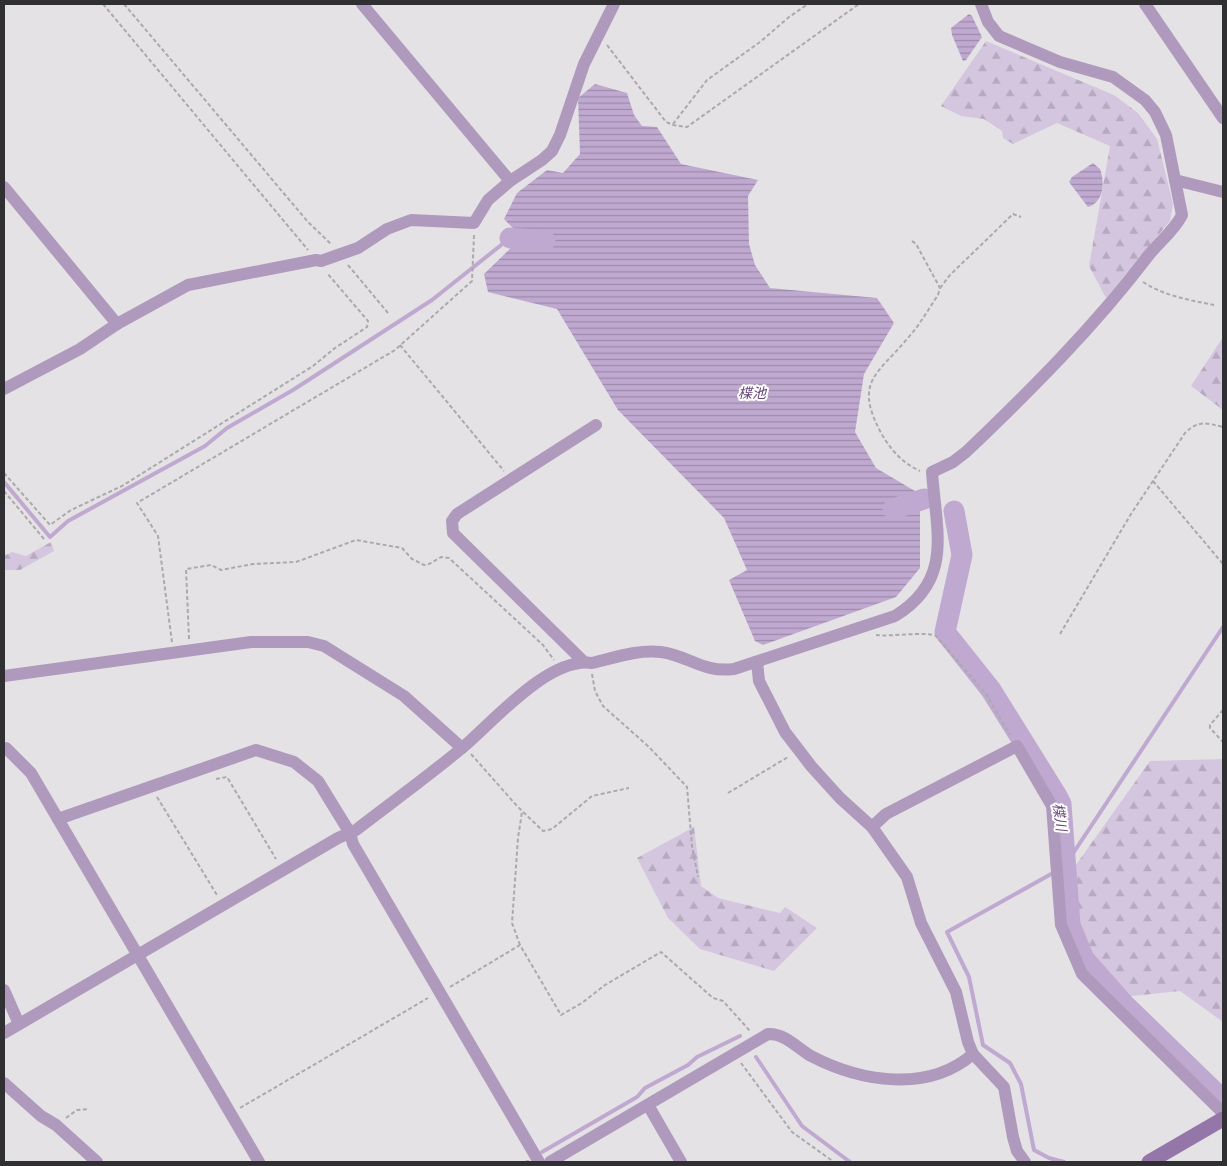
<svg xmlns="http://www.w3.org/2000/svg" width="1227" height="1166" font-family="'IBM Plex Sans','Noto Sans JP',sans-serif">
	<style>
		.forest { fill: url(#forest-firs) }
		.water { fill: url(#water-rules) }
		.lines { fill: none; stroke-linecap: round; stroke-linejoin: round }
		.stream { stroke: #c0a9d0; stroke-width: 4 }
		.river { stroke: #c0a9d0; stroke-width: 21 }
		.path { stroke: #aba9ac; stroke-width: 2; stroke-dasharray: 4 2.5; stroke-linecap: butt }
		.street { stroke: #af9abd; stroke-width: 12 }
		.secondary { stroke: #9576a9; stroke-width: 15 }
		.labels { text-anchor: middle; stroke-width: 4; stroke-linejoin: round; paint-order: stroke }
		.water-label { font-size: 14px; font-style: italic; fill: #66467a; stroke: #fff }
	</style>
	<defs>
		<pattern id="forest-firs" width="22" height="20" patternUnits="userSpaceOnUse" patternTransform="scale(1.25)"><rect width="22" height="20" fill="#d5c6df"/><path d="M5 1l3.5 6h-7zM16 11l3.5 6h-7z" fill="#b7aac0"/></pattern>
		<pattern id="water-rules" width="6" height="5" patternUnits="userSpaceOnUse" patternTransform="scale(1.25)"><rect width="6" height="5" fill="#c0a9d0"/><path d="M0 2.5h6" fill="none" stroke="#9c8aa9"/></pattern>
	</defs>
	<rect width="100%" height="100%" fill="#e5e2e6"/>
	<g class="forest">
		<polygon points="986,41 1114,95 1138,113 1157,139 1173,204 1170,221 1106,298 1089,266 1110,146 1057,123 1013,144 1003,138 1002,131 984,119 961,116 941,106"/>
		<polygon points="1223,337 1223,410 1191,386"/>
		<polygon points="51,542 54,551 20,570 4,570 4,556 12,552 26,556"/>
		<polygon points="1223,759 1223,1022 1180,991 1123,997 1091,961 1080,927 1073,869 1150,761"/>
		<polygon points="694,827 701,886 718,898 780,913 785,907 817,928 774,971 700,949 668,918 637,858"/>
	</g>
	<g class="water">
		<polygon points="969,14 972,16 982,37 966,60 963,61 952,35 951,28"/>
		<polygon points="595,84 627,93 634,115 642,126 657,127 681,164 758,180 748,196 749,244 755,265 770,288 877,298 894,323 864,374 855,432 876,468 920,494 920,568 896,597 763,645 755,641 729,580 747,570 724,518 618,410 557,309 488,292 484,274 516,243 518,233 504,219 517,193 547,170 563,173 580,154 578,98"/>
		<path d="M1093 163 1100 169C1105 182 1104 202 1088 207L1069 182 1072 177Z"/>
	</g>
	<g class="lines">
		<g class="stream">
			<polyline points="4,482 50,537 68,521 205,446 227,428 293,390 432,300 510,238"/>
			<polyline points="1060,869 1064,867 1223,627"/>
			<polyline points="1053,873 947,932 969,977 983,1045 1010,1063 1021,1084 1034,1150 1049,1158 1064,1162"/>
			<polyline points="756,1057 802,1126 850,1162"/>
			<polyline points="542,1152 637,1097 645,1088 688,1065 697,1057 740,1036"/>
			<polyline points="527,1162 528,1162"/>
		</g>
		<g class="river">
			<polyline points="510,238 545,241"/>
			<polyline points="893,509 924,499"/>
			<polyline points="954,511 962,555 945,632 991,690 1057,796 1061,804 1070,925 1084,959 1124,1004 1223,1100"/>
		</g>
		<g class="path">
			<polyline points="103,4 308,250"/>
			<polyline points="124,4 308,222 331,244"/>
			<polyline points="607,45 666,122 673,125 687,127 859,4"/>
			<polyline points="673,124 707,80 760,42 789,17 808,4"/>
			<path d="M912 241 916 244 940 288 938 295C928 310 919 326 907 339 878 374 854 381 880 431 889 448 902 463 920 471"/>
			<polyline points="348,265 388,313"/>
			<path d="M1143 282C1165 296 1189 300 1214 305"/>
			<polyline points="940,288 950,275 1013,214 1021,217"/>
			<polyline points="400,345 504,471"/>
			<polyline points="4,473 50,525 71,510 122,486 313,366 335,348 367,327 368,321 327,273"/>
			<polyline points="1153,481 1223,564"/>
			<polyline points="4,491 44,539"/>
			<path d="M1060 634 1131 514 1185 433C1198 420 1207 423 1223 427"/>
			<path d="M876 635C891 637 927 631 936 636L986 694 1010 735"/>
			<polyline points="189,639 186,569 211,565 221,570 253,564 296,562 356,540 402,548 412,559 424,565 429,564 441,557 449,558 543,645 554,660"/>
			<polyline points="172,642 158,536 137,503 395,350 472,281 474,235"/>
			<polyline points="592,674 595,691 603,706 649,747 687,787 692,846 698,877"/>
			<polyline points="1223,710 1210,725 1210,728 1223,742"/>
			<polyline points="471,754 517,806 543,831 552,829 592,796 629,788"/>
			<polyline points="216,779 227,777 276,859"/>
			<polyline points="728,793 788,757"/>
			<polyline points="157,797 217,895"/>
			<polyline points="520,945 512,923 518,838 522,812"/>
			<polyline points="450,987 520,945 561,1015 582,1003 605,985 661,952 713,998 723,1001 750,1031"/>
			<polyline points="741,1063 792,1132 834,1162"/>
			<polyline points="240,1108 428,998"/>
			<polyline points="66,1118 77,1110 89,1109"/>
		</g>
		<g class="street">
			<polyline points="362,4 510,181"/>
			<polyline points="1145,4 1223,118"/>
			<polyline points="1175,180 1223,192"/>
			<polyline points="4,187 117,324"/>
			<polyline points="4,389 80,349 117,324 188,285 316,260 321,261 358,248 387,229 411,220 474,223 488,200 510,181 542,160 552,151 560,135 584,64 614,4"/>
			<polyline points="584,662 453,533 452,521 457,514 596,425"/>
			<polyline points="757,662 759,681 785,732 811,766 840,798 872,827 907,877 921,923 956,992 968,1042 973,1054 1004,1087 1013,1137 1017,1151 1025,1162"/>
			<polyline points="4,676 251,642 308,642 324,646 404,696 462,748"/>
			<polyline points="4,749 6,748 31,773 259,1162"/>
			<polyline points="58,819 256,750 294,762 318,781 350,833 353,844 539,1162"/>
			<polyline points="872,827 886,814 1017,746 1052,806 1061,925 1082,974 1223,1113"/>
			<polyline points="4,990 19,1024"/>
			<path d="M4 1033 338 838 356 830C391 803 427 777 462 748 493 722 548 657 592 663 614 658 638 649 661 652 690 656 702 673 734 669L895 616C954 580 936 531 932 472L953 462 966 452C1031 390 1094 327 1148 256 1159 242 1174 231 1182 215L1166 135 1155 112 1145 100 1113 77 1060 62 999 36 988 22 981 4"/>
			<polyline points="4,1083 41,1116 56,1125 97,1162"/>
			<polyline points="648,1105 681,1162"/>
			<path d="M550 1162 768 1034C785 1033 797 1048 811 1056 861 1082 928 1093 973 1054"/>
		</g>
		<polyline class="secondary" points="1149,1162 1223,1119"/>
	</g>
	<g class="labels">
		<g class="water-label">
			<text x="752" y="398">楪池</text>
			<text transform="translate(1060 817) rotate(82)" y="5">楪川</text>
		</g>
	</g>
	<rect width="1227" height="1166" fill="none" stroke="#302f31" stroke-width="10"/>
</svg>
